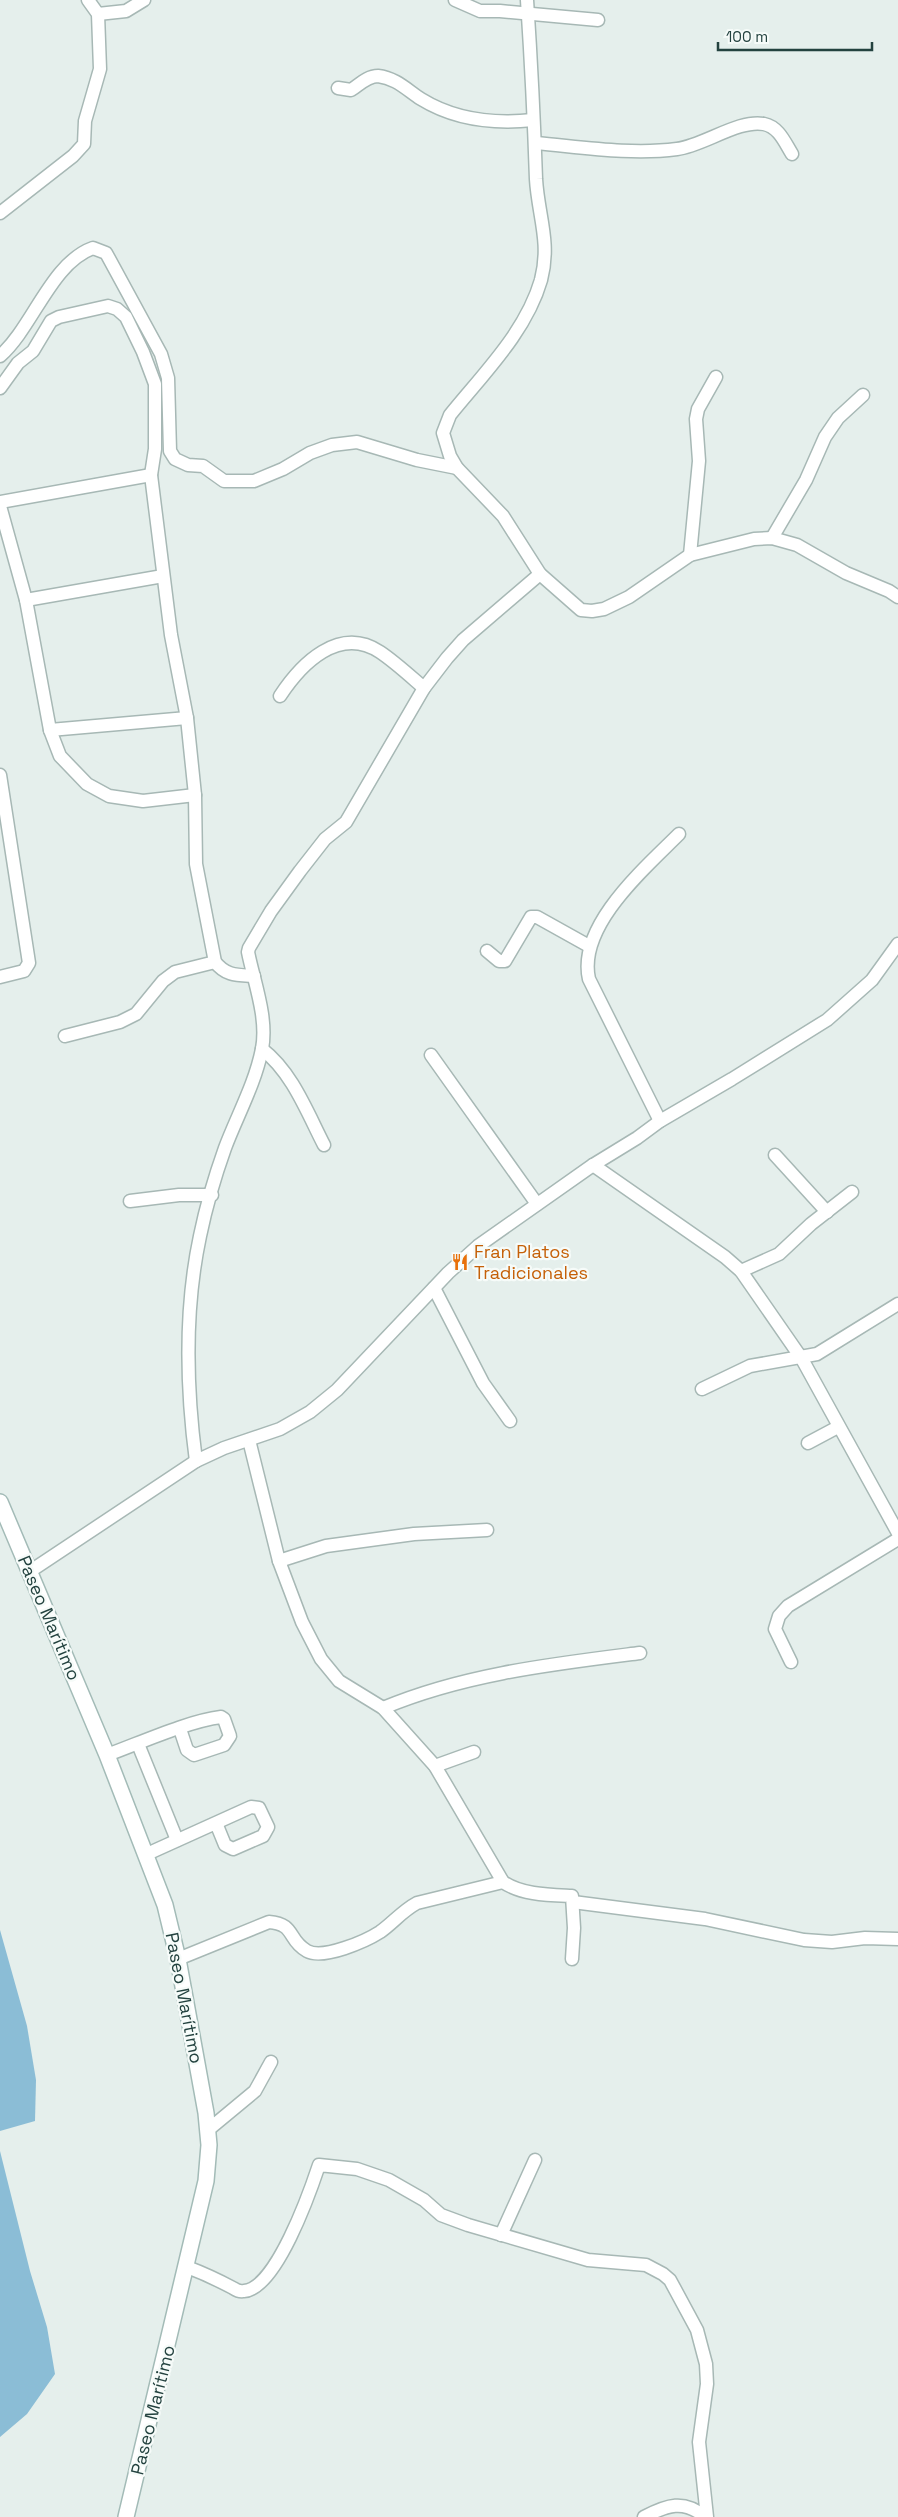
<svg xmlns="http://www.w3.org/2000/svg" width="898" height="2517" font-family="'Space Grotesk',sans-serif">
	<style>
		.water { fill: #8bbdd6 }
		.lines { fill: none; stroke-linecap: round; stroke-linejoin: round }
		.street-casing { stroke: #a7b8b5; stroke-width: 15 }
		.secondary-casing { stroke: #a3bbb7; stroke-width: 18 }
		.street { stroke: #fff; stroke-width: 12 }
		.secondary { stroke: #fff; stroke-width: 15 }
		.labels { text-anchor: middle; stroke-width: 4.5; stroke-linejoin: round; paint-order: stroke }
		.food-label { font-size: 18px; fill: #c56008; stroke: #f6fbf9; text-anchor: start }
		.street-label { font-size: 18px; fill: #23423f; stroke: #f6fbf9 }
	</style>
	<rect width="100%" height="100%" fill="#e5efec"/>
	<g class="water">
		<polygon points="0,1930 27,2026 36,2080 35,2121 0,2131"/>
		<polygon points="0,2151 30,2271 47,2327 55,2374 27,2414 0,2437"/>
	</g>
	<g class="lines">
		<g class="street-casing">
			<g id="street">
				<polyline points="455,0 480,11 500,11 598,20"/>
				<path d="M527 0C531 60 534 119 536 179 538 215 551 242 541 280 526 332 483 374 450 415L443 433 450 456 457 468 503 516 540 574 581 610 592 611 604 609 629 597 690 555 754 539 772 538 797 545 846 573 889 591 898 597"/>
				<polyline points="98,14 126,11 144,0"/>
				<path d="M338 88 351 90C359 85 367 76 378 76 396 78 407 90 421 99 455 120 495 124 533 120"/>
				<path d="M536 143C582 147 631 155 677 149 703 146 739 119 764 124 779 127 785 143 792 154"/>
				<polyline points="0,213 73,156 84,144 85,121 100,69 98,14 88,0"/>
				<path d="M0 356C33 327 51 263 93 248L106 253 161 354 168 378 170 451 175 459 188 465 203 466 224 481H254L283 469 310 453 332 445 357 442 417 460 457 468"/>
				<path d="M0 388 18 363 33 351 51 321 59 317 108 306 117 309 126 317 143 352 155 384V449L151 475 171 635 187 718 195 795 196 864 215 962C226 976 237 975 254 976"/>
				<polyline points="0,502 151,475"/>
				<polyline points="0,506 26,600 50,730 60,756 87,784 109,796 143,801 195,795"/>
				<polyline points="772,538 806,480 825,437 838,418 863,395"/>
				<polyline points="690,555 699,461 696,419 698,409 716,377"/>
				<polyline points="26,600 163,576"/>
				<path d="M280 696C301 664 339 625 380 652 395 662 410 676 424 688"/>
				<polyline points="50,730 187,718"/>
				<polyline points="0,775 29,963 24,971 0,977"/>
				<polyline points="487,951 499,961 505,961 531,917 537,917 589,946"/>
				<polyline points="65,1036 120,1022 136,1014 163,981 175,972 215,962"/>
				<path d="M262 1049C292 1072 307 1112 324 1145"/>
				<polyline points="431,1055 537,1204"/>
				<path d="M660 1121 589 979C577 926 645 868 679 834"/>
				<polyline points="775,1155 827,1212"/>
				<polyline points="593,1165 725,1257 741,1271 802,1359 898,1533"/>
				<polyline points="130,1201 179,1195 212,1195"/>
				<polyline points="741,1271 779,1254 811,1224 852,1192"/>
				<polyline points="434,1288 483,1383 510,1421"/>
				<polyline points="702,1389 750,1366 817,1354 898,1304"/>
				<path d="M249 1440 279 1561 302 1622 321 1659 339 1681 383 1708 435 1766 503 1882C522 1895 550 1895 572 1896L574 1928 572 1959"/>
				<polyline points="808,1443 838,1427"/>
				<path d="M196 1461C186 1386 184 1311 200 1236 206 1207 215 1176 225 1148 237 1116 255 1084 262 1049 268 1018 254 982 248 952L249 948 271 911 300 871 325 839 346 822 424 688 447 658 463 640 540 574"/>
				<polyline points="279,1561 326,1546 414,1534 487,1530"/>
				<polyline points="29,1572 196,1461 224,1448 280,1429 310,1412 337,1390 448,1273 478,1246 593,1165 637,1138 660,1121 732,1079 827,1020 872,980 898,944"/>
				<polyline points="791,1662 775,1629 779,1616 788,1606 898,1539"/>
				<path d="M383 1708C464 1674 553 1664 640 1653"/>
				<polyline points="138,1744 177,1840"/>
				<path d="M107 1755C140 1743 188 1721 221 1717L224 1719 230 1736 224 1745 194 1755 187 1750 180 1729"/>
				<polyline points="435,1766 474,1752"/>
				<polyline points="147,1854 251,1807 259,1808 268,1827 263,1836 233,1849 225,1845 216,1823"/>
				<polyline points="573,1902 705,1919 804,1940 832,1942 865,1938 898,1939"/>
				<path d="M178 1959 269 1922C296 1924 287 1940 307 1951 323 1960 366 1941 380 1932 393 1923 402 1911 417 1903L503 1882"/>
				<polyline points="208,2130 255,2091 271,2062"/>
				<polyline points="501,2235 535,2160"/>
				<path d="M187 2267C203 2273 218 2280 233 2288 236 2290 240 2292 244 2291 276 2289 310 2192 319 2165L357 2169 389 2180 424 2200 441 2215 468 2225 588 2260 646 2265 663 2274 670 2280 697 2330 706 2364 707 2384 699 2442 707 2517"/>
				<path d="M644 2517C667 2505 684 2499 705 2517"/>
			</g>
		</g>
		<g class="secondary-casing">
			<polyline id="secondary" points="0,1502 107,1755 165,1905 178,1959 206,2113 209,2145 206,2181 126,2517"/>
		</g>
		<use href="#street" class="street"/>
		<use href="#secondary" class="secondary"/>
	</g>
	<defs>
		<g id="restaurant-bare" transform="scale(1.35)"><path d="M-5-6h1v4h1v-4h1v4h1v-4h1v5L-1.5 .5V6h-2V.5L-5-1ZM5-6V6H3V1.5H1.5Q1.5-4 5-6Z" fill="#e8710a" stroke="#f6fbf9" stroke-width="2.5" paint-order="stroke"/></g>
	</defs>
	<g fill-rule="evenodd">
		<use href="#restaurant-bare" x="460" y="1262"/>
	</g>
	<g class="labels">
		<g class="food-label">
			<text x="474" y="1258">Fran Platos<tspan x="474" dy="21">Tradicionales</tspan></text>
		</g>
		<g class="street-label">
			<text transform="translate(49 1618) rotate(67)" y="6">Paseo Marítimo</text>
			<text transform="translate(184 1998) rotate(79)" y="6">Paseo Marítimo</text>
			<text transform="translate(153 2410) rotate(-76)" y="6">Paseo Marítimo</text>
		</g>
	</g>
	<path d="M718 42v8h154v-8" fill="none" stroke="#23423f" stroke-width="2.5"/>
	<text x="726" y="42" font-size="15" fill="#23423f" stroke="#f6fbf9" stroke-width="4" paint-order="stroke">100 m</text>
</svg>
